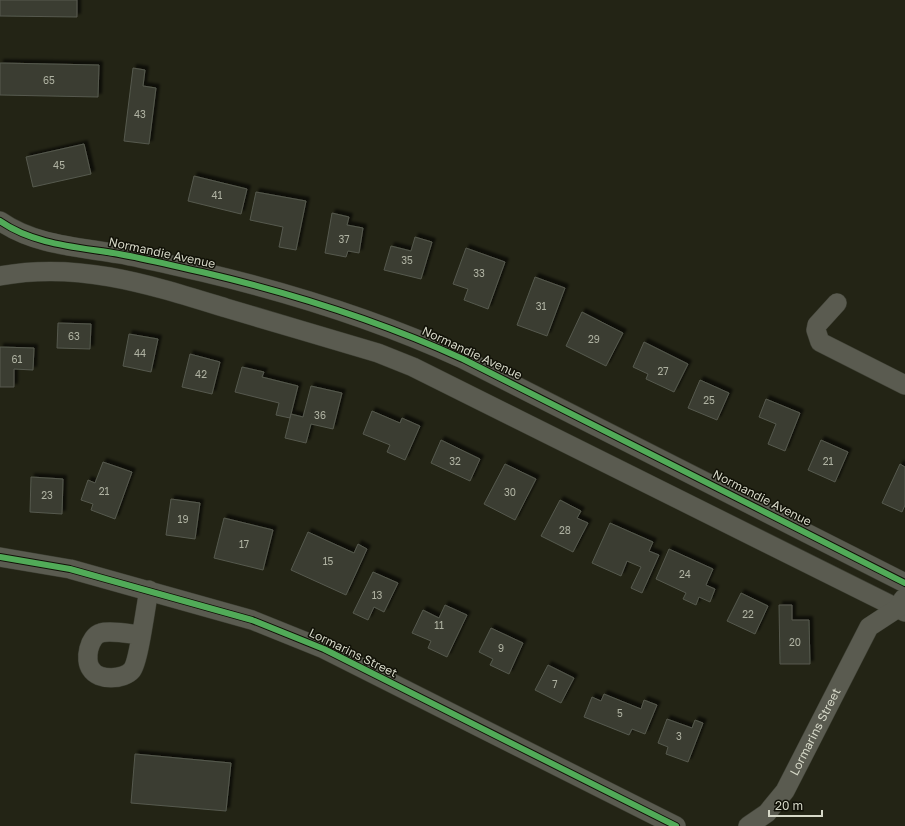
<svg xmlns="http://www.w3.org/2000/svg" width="905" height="826" font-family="'Golos Text',sans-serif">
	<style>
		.building { fill: #3a3e32; stroke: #56594e; filter: url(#shadow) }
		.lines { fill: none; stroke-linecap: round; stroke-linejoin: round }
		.minor-casing { stroke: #3c3e32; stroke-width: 20 }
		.minor { stroke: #5a5b50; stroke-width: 19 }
		.cycleway-casing { stroke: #111107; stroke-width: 8 }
		.cycleway { stroke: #51ab58; stroke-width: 6 }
		.labels { text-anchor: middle; stroke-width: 3; stroke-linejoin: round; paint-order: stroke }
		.number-label { font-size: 10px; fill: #afb2a2 }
		.street-label { font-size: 12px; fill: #d6d8c8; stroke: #111107 }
	</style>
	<defs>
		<filter id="shadow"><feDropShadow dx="3.5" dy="-3.5" stdDeviation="1" flood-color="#0009"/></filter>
	</defs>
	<rect width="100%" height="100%" fill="#232415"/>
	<g class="building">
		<polygon points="0,0 77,0 77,17 0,16"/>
		<polygon points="0,63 99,65 98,97 0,95"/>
		<polygon points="133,68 145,70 143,86 156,88 149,144 124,141"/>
		<polygon points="84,144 91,174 33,187 26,157"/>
		<polygon points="194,176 247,189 241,214 188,201"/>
		<polygon points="256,192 306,201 296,250 279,247 283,227 250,220"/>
		<polygon points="332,213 349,217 347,225 363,228 359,253 348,251 346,257 325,253"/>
		<polygon points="415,237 432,242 421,279 384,270 391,246 411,251"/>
		<polygon points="466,248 505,262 488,309 464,300 468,289 453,284"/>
		<polygon points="535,277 565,288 547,336 517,325"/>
		<polygon points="582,312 623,333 606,366 566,346"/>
		<polygon points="58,323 91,324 90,349 57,348"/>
		<polygon points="129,334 158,339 151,372 123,366"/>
		<polygon points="644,342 688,364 674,392 646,379 648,374 633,367"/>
		<polygon points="0,347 34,348 33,370 14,369 14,387 0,387"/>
		<polygon points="190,354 220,362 212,394 182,387"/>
		<polygon points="242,367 264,372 262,377 298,386 290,418 276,415 279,403 235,392"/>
		<polygon points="700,380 729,393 717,420 688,408"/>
		<polygon points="311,386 342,393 333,429 311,424 306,443 285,438 291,414 303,417"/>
		<polygon points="766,399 800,413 785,451 768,444 776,424 759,417"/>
		<polygon points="372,411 400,423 402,418 420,426 405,460 387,452 390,445 363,434"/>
		<polygon points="441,440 480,459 470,481 431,463"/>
		<polygon points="821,440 848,452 835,482 808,470"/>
		<polygon points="103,462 132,472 115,519 91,510 93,504 81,500 88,480 95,483"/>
		<polygon points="505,464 536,479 515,520 484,504"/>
		<polygon points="900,464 905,467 905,505 902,512 882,503"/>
		<polygon points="31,477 63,479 62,514 30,512"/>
		<polygon points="171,499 200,503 195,539 166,535"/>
		<polygon points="560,500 581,511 577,518 588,523 573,552 541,536"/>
		<polygon points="224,518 273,530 263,570 214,558"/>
		<polygon points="610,523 653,542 649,551 659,555 642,593 631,588 641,567 627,561 621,576 592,563"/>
		<polygon points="308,532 354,553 358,544 367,549 346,595 291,570"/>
		<polygon points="669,549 713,569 706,585 715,589 710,602 699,597 696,605 683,599 686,593 656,579"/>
		<polygon points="373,572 398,583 384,612 374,607 368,620 353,613"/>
		<polygon points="741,593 768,606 755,634 727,621"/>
		<polygon points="445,605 467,615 447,657 428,648 431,641 412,633 423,610 439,618"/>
		<polygon points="779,605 792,605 792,620 809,620 810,664 780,664"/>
		<polygon points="491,628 523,643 509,674 490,665 493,659 479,652"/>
		<polygon points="548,665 574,678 561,703 535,690"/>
		<polygon points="604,694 641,709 644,700 657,705 645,734 632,729 629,735 584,717 592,697 601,701"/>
		<polygon points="667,719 692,728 695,720 703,723 688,762 666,754 668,747 658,743"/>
		<polygon points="135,754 231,763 226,811 131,803"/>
	</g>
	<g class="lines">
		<g class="minor-casing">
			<g id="minor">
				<path d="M0 221C34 245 79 247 119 254 147 259 174 266 202 272 291 293 380 321 463 359L905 583"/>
				<path d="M0 276C79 261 151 285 226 308 277 323 327 338 378 353L413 367 905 612"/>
				<polyline points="837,303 817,325 816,330 820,342 905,385"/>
				<polyline points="0,557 70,569 252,620 324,649 676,826"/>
				<path d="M140 635C131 634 110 630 101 633 89 636 84 660 91 669 98 681 124 680 132 670 139 661 146 604 149 590"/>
				<path id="s1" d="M748 826 767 813 785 791 869 627 898 608 903 599"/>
			</g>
		</g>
		<use href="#minor" class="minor"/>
		<g class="cycleway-casing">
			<g id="cycleway">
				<path d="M0 221C34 245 79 247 119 254 147 259 174 266 202 272 291 293 380 321 463 359L905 583"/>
				<polyline points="0,557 70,569 252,620 324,649 676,826"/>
			</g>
		</g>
		<use href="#cycleway" class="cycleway"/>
	</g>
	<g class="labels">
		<g class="number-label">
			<text x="49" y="84">65</text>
			<text x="140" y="118">43</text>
			<text x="59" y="169">45</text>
			<text x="217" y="199">41</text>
			<text x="344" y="243">37</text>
			<text x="407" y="264">35</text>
			<text x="479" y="277">33</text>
			<text x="541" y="310">31</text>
			<text x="74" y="340">63</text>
			<text x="594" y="343">29</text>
			<text x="140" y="357">44</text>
			<text x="17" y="363">61</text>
			<text x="663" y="375">27</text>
			<text x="201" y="378">42</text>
			<text x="709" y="404">25</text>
			<text x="320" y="419">36</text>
			<text x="455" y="465">32</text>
			<text x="828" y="465">21</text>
			<text x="104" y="495">21</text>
			<text x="510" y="496">30</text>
			<text x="47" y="499">23</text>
			<text x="183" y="523">19</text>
			<text x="565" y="534">28</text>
			<text x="244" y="548">17</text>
			<text x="328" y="565">15</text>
			<text x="685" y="578">24</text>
			<text x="377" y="599">13</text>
			<text x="748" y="618">22</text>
			<text x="439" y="629">11</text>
			<text x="795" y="646">20</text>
			<text x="501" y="652">9</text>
			<text x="555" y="688">7</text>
			<text x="620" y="717">5</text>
			<text x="679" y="740">3</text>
		</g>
		<g class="street-label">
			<text transform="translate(162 253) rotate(12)" y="4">Normandie Avenue</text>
			<text transform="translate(472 353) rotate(25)" y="4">Normandie Avenue</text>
			<text transform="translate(762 498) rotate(27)" y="4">Normandie Avenue</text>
			<text transform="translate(353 653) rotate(26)" y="4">Lormarins Street</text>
			<text dy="4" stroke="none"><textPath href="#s1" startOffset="118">Lormarins Street</textPath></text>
		</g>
	</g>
	<path d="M769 810v6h53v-6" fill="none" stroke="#d6d8c8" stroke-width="2"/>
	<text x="775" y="810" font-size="12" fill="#d6d8c8" stroke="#111107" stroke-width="3" paint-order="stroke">20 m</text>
</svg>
